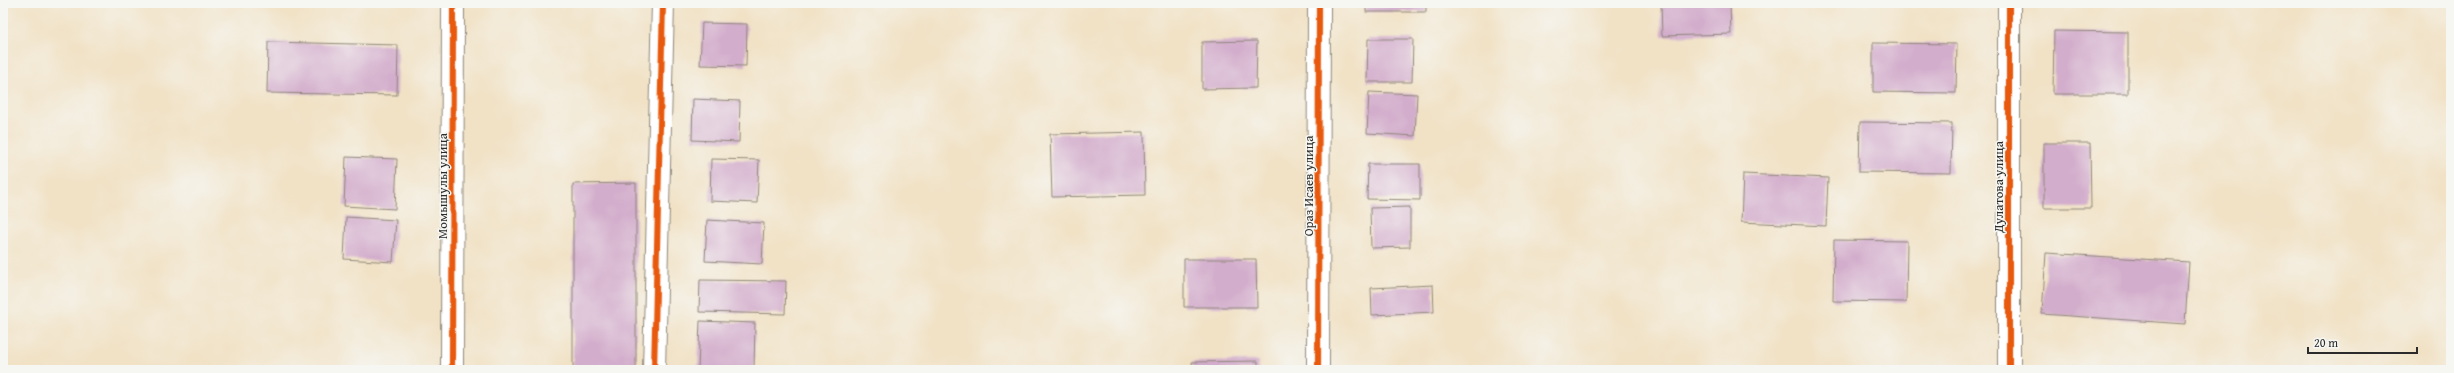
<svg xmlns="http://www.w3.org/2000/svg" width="2454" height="373" font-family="'Gentium Book Plus',serif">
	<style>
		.building { fill: #d3adcc }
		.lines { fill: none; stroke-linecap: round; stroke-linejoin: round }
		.street-casing { stroke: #8e8678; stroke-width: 24 }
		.secondary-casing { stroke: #8e8678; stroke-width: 24 }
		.street { stroke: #fff; stroke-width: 22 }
		.secondary { stroke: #fff; stroke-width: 22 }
		.cycleway-casing { stroke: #f6f6f2; stroke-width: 8 }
		.cycleway { stroke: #e8590c; stroke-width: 6 }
		.labels { text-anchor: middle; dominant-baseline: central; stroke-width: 3; stroke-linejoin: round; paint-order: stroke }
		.street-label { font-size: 13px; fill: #2b2b2b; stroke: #f6f6f2 }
	</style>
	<rect width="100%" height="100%" fill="#f6f6f2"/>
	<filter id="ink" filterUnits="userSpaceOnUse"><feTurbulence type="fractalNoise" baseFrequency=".025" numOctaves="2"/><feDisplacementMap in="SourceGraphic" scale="8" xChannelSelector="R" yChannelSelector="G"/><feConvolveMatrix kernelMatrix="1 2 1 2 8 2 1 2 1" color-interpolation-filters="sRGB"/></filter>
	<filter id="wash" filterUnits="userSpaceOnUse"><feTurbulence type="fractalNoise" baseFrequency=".012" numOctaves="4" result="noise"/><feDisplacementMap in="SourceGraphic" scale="16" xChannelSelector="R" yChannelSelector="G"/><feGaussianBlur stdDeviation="0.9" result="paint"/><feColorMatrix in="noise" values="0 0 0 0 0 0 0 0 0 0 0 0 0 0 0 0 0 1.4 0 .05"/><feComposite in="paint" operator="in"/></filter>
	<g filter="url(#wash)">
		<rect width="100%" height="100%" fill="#f1e2c6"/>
		<g id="blocks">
			<g class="building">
				<rect x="1366" y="3" width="60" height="9"/>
				<path d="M1661 3H1730L1731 34 1662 36Z"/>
				<path d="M702 23 747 24 746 66 700 65Z"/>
				<path d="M2054 31 2128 32V94H2053Z"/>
				<path d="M1368 39H1413L1412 82H1367Z"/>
				<path d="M1257 41 1256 88 1202 89V42Z"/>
				<path d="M268 42 398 45 397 95 267 93Z"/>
				<path d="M1873 43 1957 44 1956 93 1873 92Z"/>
				<path d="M1369 92 1417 94 1415 136 1367 133Z"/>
				<path d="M693 99 740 101 739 142 692 140Z"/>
				<path d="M1860 122 1952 123 1951 173 1859 172Z"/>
				<path d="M1144 132 1145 195 1052 197 1050 134Z"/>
				<path d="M2044 143H2090L2091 208H2044Z"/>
				<path d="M346 157 397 159 395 209 344 206Z"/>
				<path d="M711 159 759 160 757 203 710 201Z"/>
				<path d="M1368 164H1420V200L1367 199Z"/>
				<path d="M1743 174 1828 178 1826 226 1741 222Z"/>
				<path d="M636 183V370H573V184Z"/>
				<path d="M1410 207V247L1371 248 1370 208Z"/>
				<path d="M346 217 396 220 393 262 344 259Z"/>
				<path d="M707 220 764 223 762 264 705 261Z"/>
				<path d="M1834 240 1907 241 1906 302 1833 301Z"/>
				<path d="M2046 253 2189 262 2185 324 2042 314Z"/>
				<path d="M1184 259H1256L1257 307H1184Z"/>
				<path d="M700 280 786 281 785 314 699 312Z"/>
				<path d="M1433 285 1434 312 1372 315 1371 288Z"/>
				<path d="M700 321 755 323 754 370H698Z"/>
				<path d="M1258 361V370H1193L1192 362Z"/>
			</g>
		</g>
	</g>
	<g filter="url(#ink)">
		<use href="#blocks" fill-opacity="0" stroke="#8e8678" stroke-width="1"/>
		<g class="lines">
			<g class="street-casing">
				<g id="street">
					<path d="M452 370 453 3"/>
					<path d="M654 370 663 3"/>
					<path d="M1318 370 1319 3"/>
				</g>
			</g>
			<g class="secondary-casing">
				<path id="secondary" d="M2009 3V370"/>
			</g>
			<use href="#street" class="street"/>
			<use href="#secondary" class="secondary"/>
			<g class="cycleway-casing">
				<g id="cycleway">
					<path d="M2009 3V370"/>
					<path d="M452 370 453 3"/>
					<path d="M654 370 663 3"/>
					<path d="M1318 370 1319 3"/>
				</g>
			</g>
			<use href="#cycleway" class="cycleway"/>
		</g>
	</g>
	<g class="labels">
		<g class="street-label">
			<text transform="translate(442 186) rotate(-90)">Момышулы улица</text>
			<text transform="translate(1308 186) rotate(-90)">Ораз Исаев улица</text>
			<text transform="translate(1998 187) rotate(-90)">Дулатова улица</text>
		</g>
	</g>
	<rect width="2454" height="373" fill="none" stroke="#f6f6f2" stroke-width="16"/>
	<path d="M2308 347v6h109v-6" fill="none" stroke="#2b2b2b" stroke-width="2"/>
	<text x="2314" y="347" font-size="12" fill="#2b2b2b" stroke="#f6f6f2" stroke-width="3" paint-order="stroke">20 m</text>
</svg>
